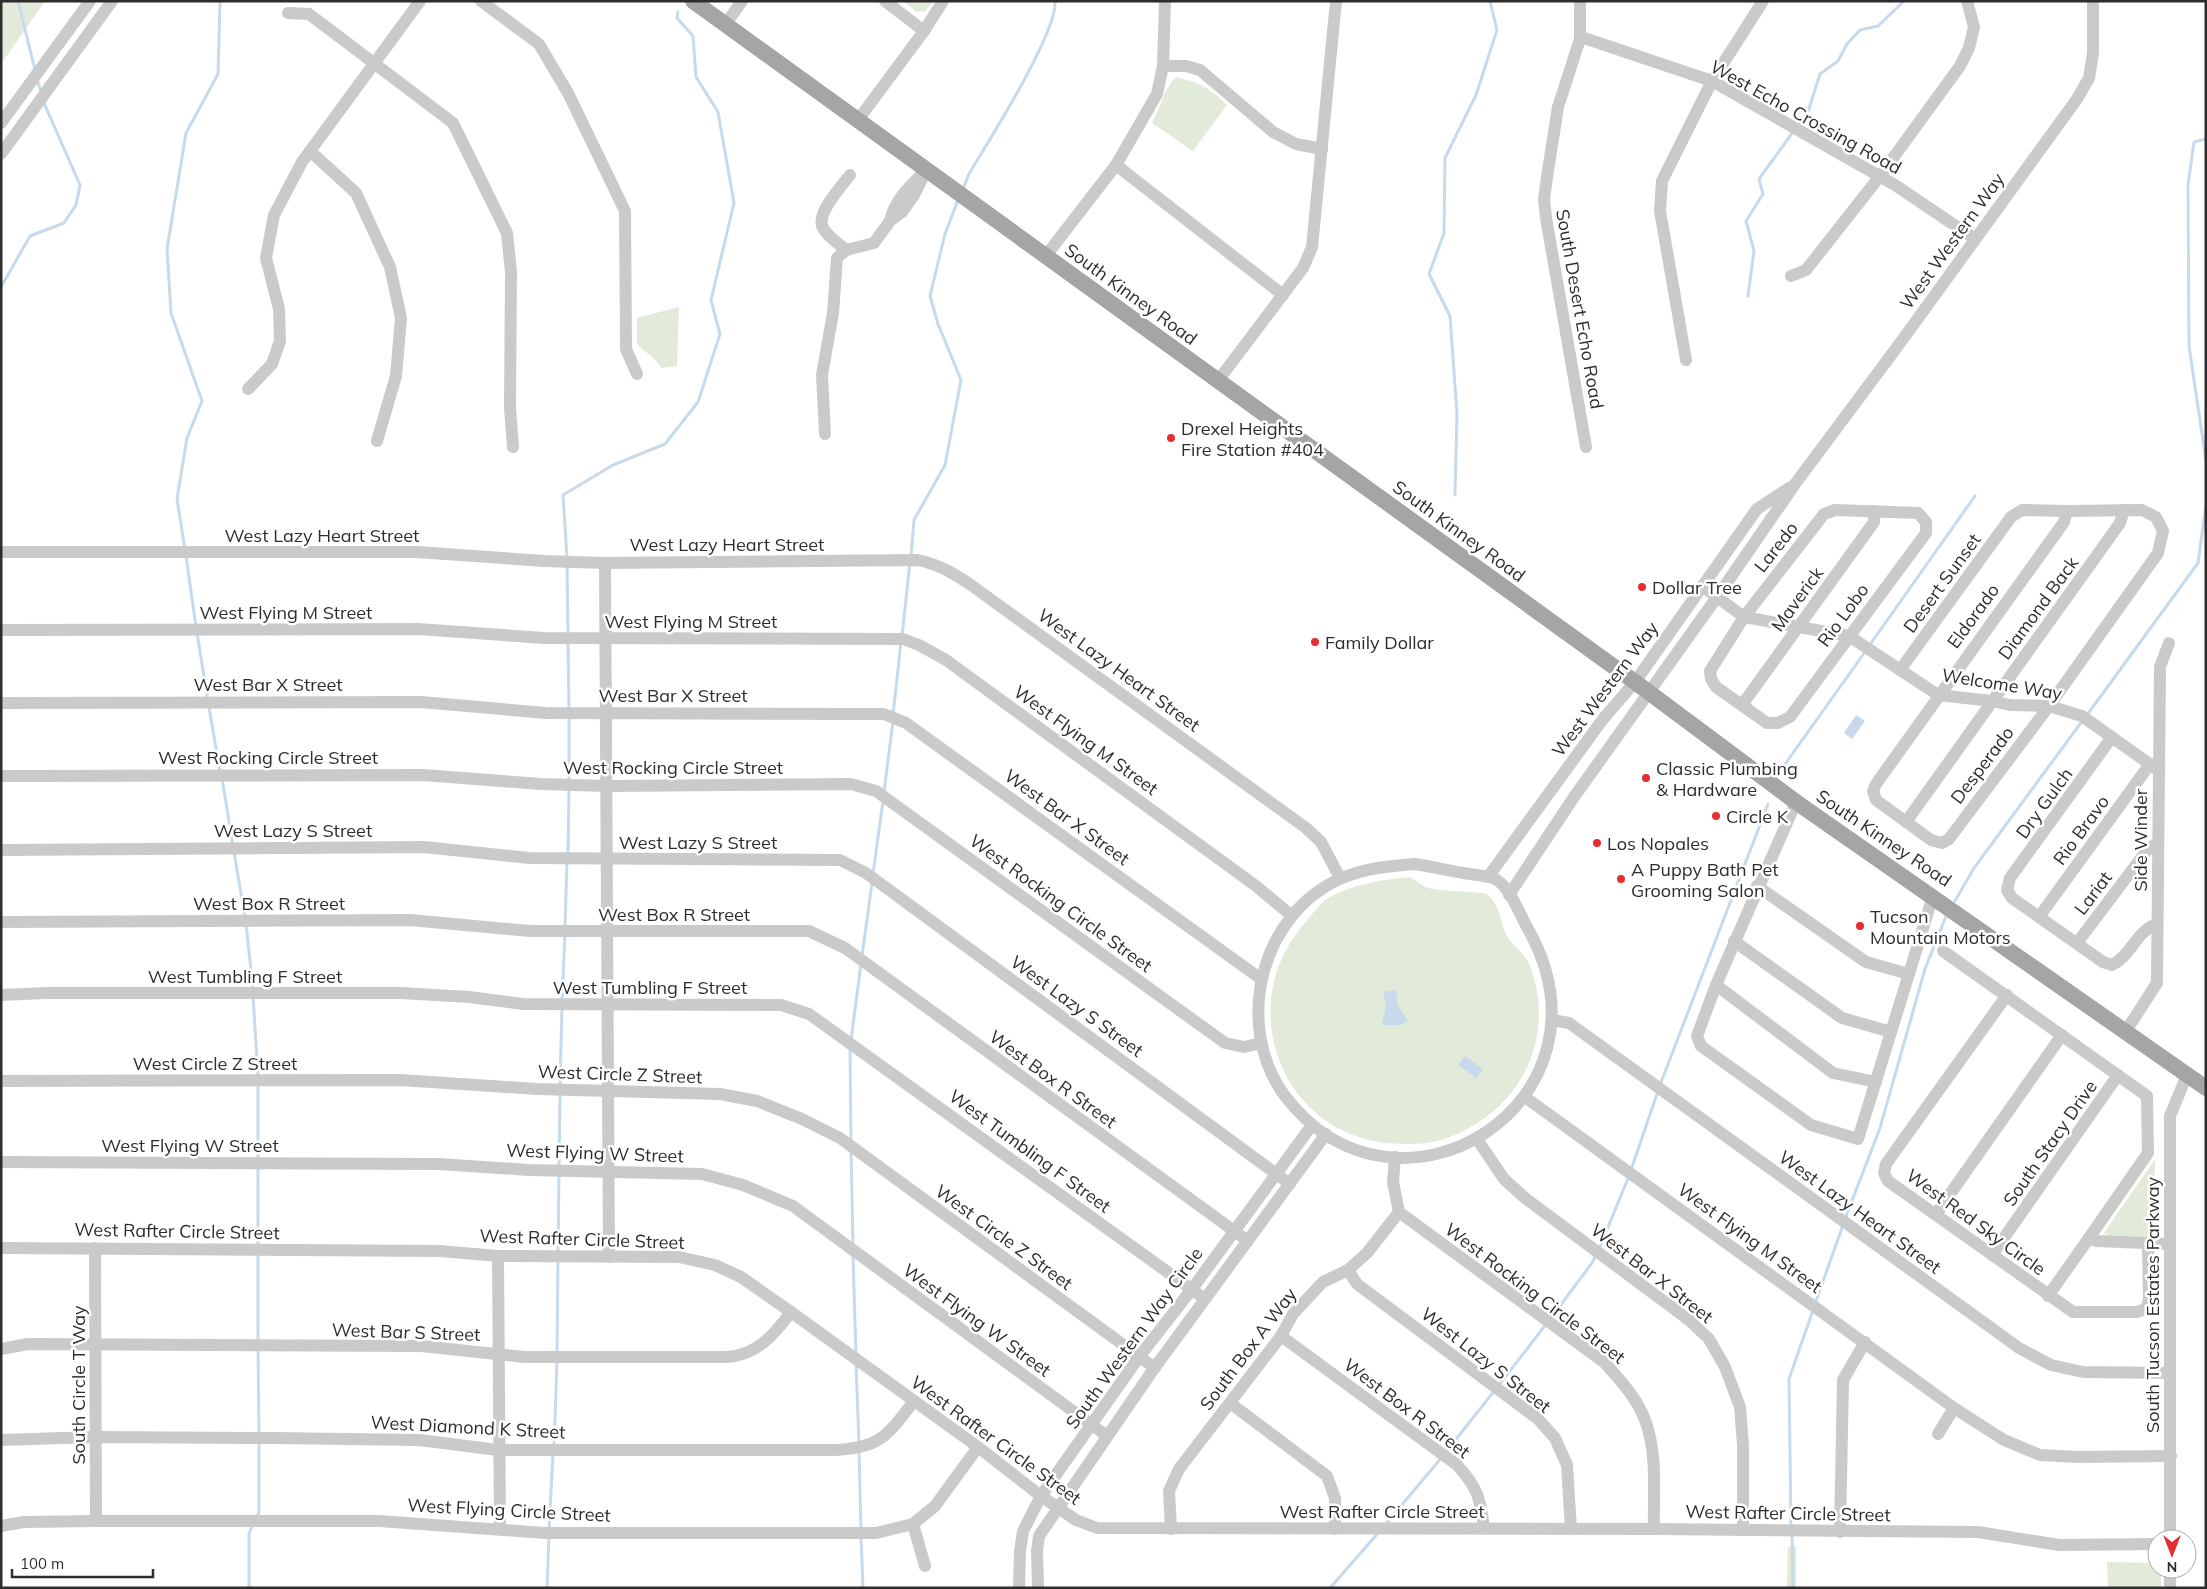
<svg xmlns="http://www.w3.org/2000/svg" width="2207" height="1589" font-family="Mulish,sans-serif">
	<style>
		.green { fill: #e2eada }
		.water { fill: #c6daeb }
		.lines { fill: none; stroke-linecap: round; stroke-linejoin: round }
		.stream { stroke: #c6daeb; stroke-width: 3 }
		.minor { stroke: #cacaca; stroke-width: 12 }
		.major { stroke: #a5a5a5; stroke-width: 16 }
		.poi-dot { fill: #e42e2f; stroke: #fff; stroke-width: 2 }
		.labels { text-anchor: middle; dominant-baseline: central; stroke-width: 5; stroke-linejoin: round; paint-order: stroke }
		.street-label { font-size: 18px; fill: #2d2d2d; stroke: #fff }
		.poi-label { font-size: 18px; fill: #2d2d2d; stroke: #fff; text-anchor: start }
	</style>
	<rect width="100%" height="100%" fill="#fff"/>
	<g class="green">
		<path d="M1 1H45L1 64Z"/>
		<path d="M903 1H933L926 11 917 12Z"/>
		<path d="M1176 77C1198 82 1212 89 1227 105L1193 151 1152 123C1160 108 1164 89 1176 77Z"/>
		<path d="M679 307 677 366 661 368C656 357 646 354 637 344V318Z"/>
		<path d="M1410 877C1417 881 1425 888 1432 889 1442 891 1484 892 1487 894 1500 904 1500 923 1507 936 1513 946 1524 953 1529 963 1531 968 1532 974 1534 979 1550 1034 1526 1093 1477 1123 1446 1143 1424 1146 1387 1143 1280 1132 1233 1004 1305 923 1311 916 1319 904 1328 898 1353 884 1381 880 1410 877Z"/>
		<path d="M2155 1159 2154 1239 2113 1238 2104 1233Z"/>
		<path d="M1796 1546V1588H1787L1788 1547Z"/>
		<path d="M2107 1562 2157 1563V1569H2161V1588H2108Z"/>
	</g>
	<g class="water">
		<path d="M1856 715 1865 721 1852 739 1844 733Z"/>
		<path d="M1396 990 1398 1005 1408 1021 1400 1025H1382L1386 1006 1383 992Z"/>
		<path d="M1465 1056 1483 1069 1476 1078 1458 1065Z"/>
	</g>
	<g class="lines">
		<g class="stream">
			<path d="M18 1 35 70"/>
			<path d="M37 79 41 92"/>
			<path d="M1798 125 1808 112 1820 74 1838 61 1847 44 1860 30 1878 26 1904 1"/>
			<path d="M2206 139 2194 142 2188 185 2189 346 2206 461"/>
			<path d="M963 189 969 174C988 142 1058 32 1055 1"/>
			<path d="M1 287 30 236 64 223 76 205 80 185 44 103"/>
			<path d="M1748 296 1754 251 1746 221 1763 194 1759 179 1793 132"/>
			<path d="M1455 495 1457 414 1450 316 1429 274 1444 233 1445 158 1476 95 1497 30 1490 1"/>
			<path d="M185 550 177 499 187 438 202 401 171 313 167 249 186 133 218 74 220 1"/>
			<path d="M186 556 196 627"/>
			<path d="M911 556 914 520 945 465 961 380 938 324 930 296 945 234 958 200"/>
			<path d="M567 558 563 495 613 465 665 444 698 402 720 334 711 300 734 203 718 112 696 77 693 36 677 18 678 12"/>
			<path d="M567 564 568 635"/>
			<path d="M197 633 208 701"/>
			<path d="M902 636 910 562"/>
			<path d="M568 641 569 710"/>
			<path d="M1869 646 1975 496"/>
			<path d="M209 707 220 772"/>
			<path d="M893 715 901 642"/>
			<path d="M2087 715 2198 563 2206 505"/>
			<path d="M569 716V783"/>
			<path d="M1783 767 1865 652"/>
			<path d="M222 778 233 846"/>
			<path d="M884 792 893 721"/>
			<path d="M234 852 245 917"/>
			<path d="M568 855 569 789"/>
			<path d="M873 874 883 801"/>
			<path d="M1955 901 1974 868 2083 720"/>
			<path d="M246 924 253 989"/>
			<path d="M565 927 567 861"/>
			<path d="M862 956 872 883"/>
			<path d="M253 996 258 1077"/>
			<path d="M562 1000 565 934"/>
			<path d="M851 1040 861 964"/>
			<path d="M850 1049 851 1142"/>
			<path d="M258 1083V1159"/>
			<path d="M1660 1085 1768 804"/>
			<path d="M560 1087 562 1006"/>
			<path d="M851 1151 853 1245"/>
			<path d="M258 1165V1247"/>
			<path d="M559 1167 560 1094"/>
			<path d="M1631 1170 1658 1091"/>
			<path d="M1845 1219 1880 1128 1925 969 1946 916"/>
			<path d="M1599 1249 1629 1176"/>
			<path d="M558 1252 559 1174"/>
			<path d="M258 1253V1342"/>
			<path d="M853 1256 856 1355"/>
			<path d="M1815 1304 1843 1225"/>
			<path d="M1551 1318 1592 1263 1596 1255"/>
			<path d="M258 1348 259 1434"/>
			<path d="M557 1355 558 1259"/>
			<path d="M856 1363 859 1445"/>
			<path d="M1499 1385 1547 1323"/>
			<path d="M554 1447 557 1361"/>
			<path d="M859 1451 861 1530"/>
			<path d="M1446 1452 1495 1390"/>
			<path d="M256 1519 259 1512V1440"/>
			<path d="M1385 1525 1442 1457"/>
			<path d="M1791 1527 1789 1379 1813 1310"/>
			<path d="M549 1530 553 1454"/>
			<path d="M1792 1533 1793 1588"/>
			<path d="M861 1536 863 1588"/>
			<path d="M249 1588V1534L253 1524"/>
			<path d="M547 1588 549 1536"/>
			<path d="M1330 1588 1379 1532"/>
		</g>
		<g class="minor">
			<path d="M481 1 539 44 568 93 625 211 626 349 637 374"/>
			<path d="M885 1 924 31"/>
			<path d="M1580 1V39L1558 107 1547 177 1544 199 1546 218 1586 447"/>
			<path d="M288 13 309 14 453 123 507 233 511 272 510 408 513 447"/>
			<path d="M725 25 742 1"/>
			<path d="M1581 37 1712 81 1895 185 1975 239"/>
			<path d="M1163 66H1186L1200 70 1273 132 1296 144 1322 149"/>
			<path d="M858 120 924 31 943 1"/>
			<path d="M1 123 90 1"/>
			<path d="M310 151 356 193 390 267 401 318 396 376 377 441"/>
			<path d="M1 154 112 1"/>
			<path d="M1116 165 1283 295"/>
			<path d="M890 221C894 202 907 189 920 176"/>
			<path d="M846 250C839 244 828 237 823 228 815 214 841 187 850 175"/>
			<path d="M1045 257 1116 165 1157 94 1163 66 1165 1"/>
			<path d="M1791 276 1806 270 1880 176 1960 66 1969 48 1974 27 1967 1"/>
			<path d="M1686 360 1660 211 1662 181 1712 81 1763 1"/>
			<path d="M1217 382 1303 268 1312 247 1336 1"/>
			<path d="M248 389 272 364 280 341 279 309 266 258 274 215 302 162 420 1"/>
			<path d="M825 434 822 375 833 313 837 258 846 250 874 243 890 221 902 212 914 195 926 171"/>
			<path d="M1835 510 1918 513 1926 522V533L1790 717 1778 723H1767L1716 687 1711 679 1710 671 1744 617 1824 514Z"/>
			<path d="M1 552H417L544 561 605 563 918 560C940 565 953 573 971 585L1306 828 1321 842 1340 878"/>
			<path d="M605 563 609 1257"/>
			<path d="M1702 586 1744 617 1849 636 1938 695 1992 701 2010 705 2049 706 2082 716 2158 770"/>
			<path d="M1 630 418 629 544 638 903 639 919 645 946 660 1256 886 1292 916"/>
			<path d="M1900 670 2011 517 2022 510 2067 511 2142 510 2156 517 2163 531 2158 553 2049 706 1949 839 1942 843 1931 840 1876 800 1873 791 1876 784 2064 522 2067 511"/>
			<path d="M1 703 421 702 546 713 884 714 906 723 1261 979"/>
			<path d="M1742 705 1874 522V511"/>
			<path d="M2112 737 2010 878 2007 890 2012 898 2103 962 2112 965C2131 956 2137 930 2157 924"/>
			<path d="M1 776 423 775 541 784 607 786 851 784 876 791 1225 1043 1244 1047 1261 1043"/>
			<path d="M1796 802 1716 985 1697 1036 1701 1046 1811 1125 1858 1139 1933 896"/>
			<path d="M1906 822 2120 523 2124 510"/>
			<path d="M1 850 424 847 529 858 840 860 866 873 1290 1184"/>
			<path d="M1415 864C1433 867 1451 871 1470 874 1477 875 1486 876 1493 878 1509 884 1519 913 1527 927 1627 1102 1397 1244 1285 1096 1233 1026 1260 913 1342 878 1366 868 1389 866 1415 864Z"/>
			<path d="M1488 877 1603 719 1635 682 1757 509 1789 488"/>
			<path d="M1757 886 1866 962 1909 974"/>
			<path d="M1509 895 1574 797 1717 597 1795 484 1903 339 2077 99 2089 78 2093 53V1"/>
			<path d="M2039 917 2150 764"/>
			<path d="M1 922 410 920 530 931H809L845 948 1248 1241"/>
			<path d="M1734 941 1842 1018 1891 1032"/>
			<path d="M2077 943 2148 849 2157 843"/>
			<path d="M1943 951 2147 1096 2148 1153 2089 1238"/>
			<path d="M1716 985 1833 1073 1876 1082"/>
			<path d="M1 995 46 993H401L469 997 523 1004 781 1005 809 1014 1205 1299"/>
			<path d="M2007 995 1886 1164 1884 1173 1888 1181 2073 1312H2137L2146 1309 2149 1300 2148 1244"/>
			<path d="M1552 1020 1569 1023 2019 1348 2051 1365 2083 1372 2169 1373"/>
			<path d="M2126 1031 2157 983 2160 667 2169 643"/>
			<path d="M1 1081 400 1080 537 1089 720 1094 757 1101 802 1119 840 1138 1155 1368"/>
			<path d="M1525 1097 1954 1408 2004 1440 2040 1455 2077 1457 2171 1456"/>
			<path d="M1477 1139 1504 1179 1525 1198 1689 1320 1709 1339 1725 1367 1740 1407 1743 1445V1530"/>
			<path d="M1 1162 439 1164 529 1170 702 1174 743 1185 793 1206 1107 1436"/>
			<path d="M1399 1212 1605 1363C1620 1380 1637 1398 1645 1420 1658 1454 1653 1494 1654 1529"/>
			<path d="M1936 1214 2062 1035"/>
			<path d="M1 1248 440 1251 498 1256 679 1257 715 1265 741 1277 791 1312 978 1447 1041 1496 1076 1520 1097 1528 1654 1529 1978 1532 2059 1545 2157 1544"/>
			<path d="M95 1248 96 1521"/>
			<path d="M1992 1255 2118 1075"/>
			<path d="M498 1256 500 1529"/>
			<path d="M1348 1270 1357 1284 1538 1419 1555 1438 1567 1465 1571 1529"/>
			<path d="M2048 1296 2089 1238 2096 1241 2169 1244"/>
			<path d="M1281 1336 1457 1465C1478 1488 1480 1498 1484 1528"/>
			<path d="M1 1349 28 1344 421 1346 525 1357H727C757 1355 774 1335 791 1312"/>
			<path d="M1230 1403 1327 1476 1335 1498V1529"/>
			<path d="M1938 1434 1954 1408"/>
			<path d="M1 1440 95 1437 274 1438 419 1440 498 1450H834C880 1448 887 1436 914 1401"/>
			<path d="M913 1524 925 1566"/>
			<path d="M1 1526 24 1522 96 1521H379L545 1533H876L913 1524 935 1506 978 1447"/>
			<path d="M1171 1529 1169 1491 1179 1469 1281 1336 1293 1314 1323 1282 1348 1270 1367 1253 1399 1212 1393 1182 1395 1157"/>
			<path d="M1840 1532 1843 1380 1865 1342"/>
			<path d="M2170 1539V1116L2187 1075"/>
			<path d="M1019 1588 1020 1551 1023 1531 1041 1496 1139 1357 1192 1289 1312 1125"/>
			<path d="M1038 1588 1037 1551 1039 1536 1153 1370 1326 1134"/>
			<path d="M2170 1588V1569"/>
		</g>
		<path class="major" d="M693 1 1635 682 1796 802 2206 1088"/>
	</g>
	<g class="poi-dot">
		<circle cx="1171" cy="438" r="5"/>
		<circle cx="1642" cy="587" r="5"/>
		<circle cx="1315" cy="642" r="5"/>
		<circle cx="1646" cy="778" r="5"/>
		<circle cx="1716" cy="816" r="5"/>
		<circle cx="1597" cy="843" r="5"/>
		<circle cx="1621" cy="879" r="5"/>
		<circle cx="1860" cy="926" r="5"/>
	</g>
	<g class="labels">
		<g class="street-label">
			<text transform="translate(1806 117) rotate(29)">West Echo Crossing Road</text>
			<text transform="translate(1952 241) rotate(-54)">West Western Way</text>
			<text transform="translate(1131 294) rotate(36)">South Kinney Road</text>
			<text transform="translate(1580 309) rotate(80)">South Desert Echo Road</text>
			<text transform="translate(1459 531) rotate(36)">South Kinney Road</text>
			<text x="322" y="535">West Lazy Heart Street</text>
			<text x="727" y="544">West Lazy Heart Street</text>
			<text transform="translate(1776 547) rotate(-52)">Laredo</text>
			<text transform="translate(1942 583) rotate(-54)">Desert Sunset</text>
			<text transform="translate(1797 599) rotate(-54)">Maverick</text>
			<text transform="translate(2038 608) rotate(-54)">Diamond Back</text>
			<text x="286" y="612">West Flying M Street</text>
			<text transform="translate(1843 615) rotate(-54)">Rio Lobo</text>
			<text transform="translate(1973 616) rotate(-54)">Eldorado</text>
			<text x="691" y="621">West Flying M Street</text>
			<text transform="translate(1119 670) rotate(36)">West Lazy Heart Street</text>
			<text x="268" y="684">West Bar X Street</text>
			<text transform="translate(2002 684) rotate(9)">Welcome Way</text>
			<text transform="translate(1605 689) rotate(-53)">West Western Way</text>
			<text x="673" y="695">West Bar X Street</text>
			<text transform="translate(1086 740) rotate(36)">West Flying M Street</text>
			<text x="268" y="757">West Rocking Circle Street</text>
			<text transform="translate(1982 765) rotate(-53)">Desperado</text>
			<text x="673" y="767">West Rocking Circle Street</text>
			<text transform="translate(2044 803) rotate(-54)">Dry Gulch</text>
			<text transform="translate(1067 817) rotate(36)">West Bar X Street</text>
			<text x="293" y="830">West Lazy S Street</text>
			<text transform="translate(2081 830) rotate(-54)">Rio Bravo</text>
			<text transform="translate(1884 838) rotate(34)">South Kinney Road</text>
			<text transform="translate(2140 840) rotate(-90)">Side Winder</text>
			<text x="698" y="842">West Lazy S Street</text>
			<text transform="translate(2093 893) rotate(-53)">Lariat</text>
			<text x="269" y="903">West Box R Street</text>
			<text transform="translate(1061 903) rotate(36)">West Rocking Circle Street</text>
			<text x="674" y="914">West Box R Street</text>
			<text x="245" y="976">West Tumbling F Street</text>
			<text x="650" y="987">West Tumbling F Street</text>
			<text transform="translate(1077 1006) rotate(36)">West Lazy S Street</text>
			<text x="215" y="1063">West Circle Z Street</text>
			<text transform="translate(620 1074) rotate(2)">West Circle Z Street</text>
			<text transform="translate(1053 1079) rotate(36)">West Box R Street</text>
			<text transform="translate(2050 1143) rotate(-55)">South Stacy Drive</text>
			<text x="190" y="1145">West Flying W Street</text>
			<text transform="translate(1030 1151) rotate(36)">West Tumbling F Street</text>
			<text transform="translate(595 1153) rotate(2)">West Flying W Street</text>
			<text transform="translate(1860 1212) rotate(36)">West Lazy Heart Street</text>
			<text transform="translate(1976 1222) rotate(36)">West Red Sky Circle</text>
			<text transform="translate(177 1231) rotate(1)">West Rafter Circle Street</text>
			<text transform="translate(1004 1237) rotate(36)">West Circle Z Street</text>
			<text transform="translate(1750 1238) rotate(36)">West Flying M Street</text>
			<text transform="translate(582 1239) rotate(2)">West Rafter Circle Street</text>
			<text transform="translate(1652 1273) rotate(38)">West Bar X Street</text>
			<text transform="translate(1535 1293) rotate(37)">West Rocking Circle Street</text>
			<text transform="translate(2152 1305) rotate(-90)">South Tucson Estates Parkway</text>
			<text transform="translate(977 1320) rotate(36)">West Flying W Street</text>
			<text transform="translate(406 1332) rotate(2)">West Bar S Street</text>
			<text transform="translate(1134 1338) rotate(-54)">South Western Way Circle</text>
			<text transform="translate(1248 1349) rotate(-53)">South Box A Way</text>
			<text transform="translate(1486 1360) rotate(38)">West Lazy S Street</text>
			<text transform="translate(78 1385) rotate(-90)">South Circle T Way</text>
			<text transform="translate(1407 1408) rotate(37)">West Box R Street</text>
			<text transform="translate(468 1427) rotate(3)">West Diamond K Street</text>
			<text transform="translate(996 1440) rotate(36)">West Rafter Circle Street</text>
			<text transform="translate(509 1510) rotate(3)">West Flying Circle Street</text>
			<text x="1382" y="1511">West Rafter Circle Street</text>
			<text transform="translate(1788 1513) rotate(1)">West Rafter Circle Street</text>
		</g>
		<g class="poi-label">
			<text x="1181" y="428">Drexel Heights<tspan x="1181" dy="21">Fire Station #404</tspan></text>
			<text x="1652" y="587">Dollar Tree</text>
			<text x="1325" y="642">Family Dollar</text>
			<text x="1656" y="768">Classic Plumbing<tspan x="1656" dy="21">&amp; Hardware</tspan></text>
			<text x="1726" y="816">Circle K</text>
			<text x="1607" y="843">Los Nopales</text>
			<text x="1631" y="869">A Puppy Bath Pet<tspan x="1631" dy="21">Grooming Salon</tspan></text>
			<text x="1870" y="916">Tucson<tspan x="1870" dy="21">Mountain Motors</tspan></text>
		</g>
	</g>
	<rect width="2207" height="1589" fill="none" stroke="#2d2d2d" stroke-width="5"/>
	<g transform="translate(2172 1554) rotate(180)"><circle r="24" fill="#ffffff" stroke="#ababab"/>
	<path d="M0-4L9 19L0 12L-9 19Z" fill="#e42e2f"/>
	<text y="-8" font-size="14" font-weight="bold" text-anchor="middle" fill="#2d2d2d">N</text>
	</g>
	<path d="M12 1569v8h141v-8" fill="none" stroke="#2d2d2d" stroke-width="2.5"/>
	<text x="20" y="1569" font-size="15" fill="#2d2d2d" stroke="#ffffff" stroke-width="4" paint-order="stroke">100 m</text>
</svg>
